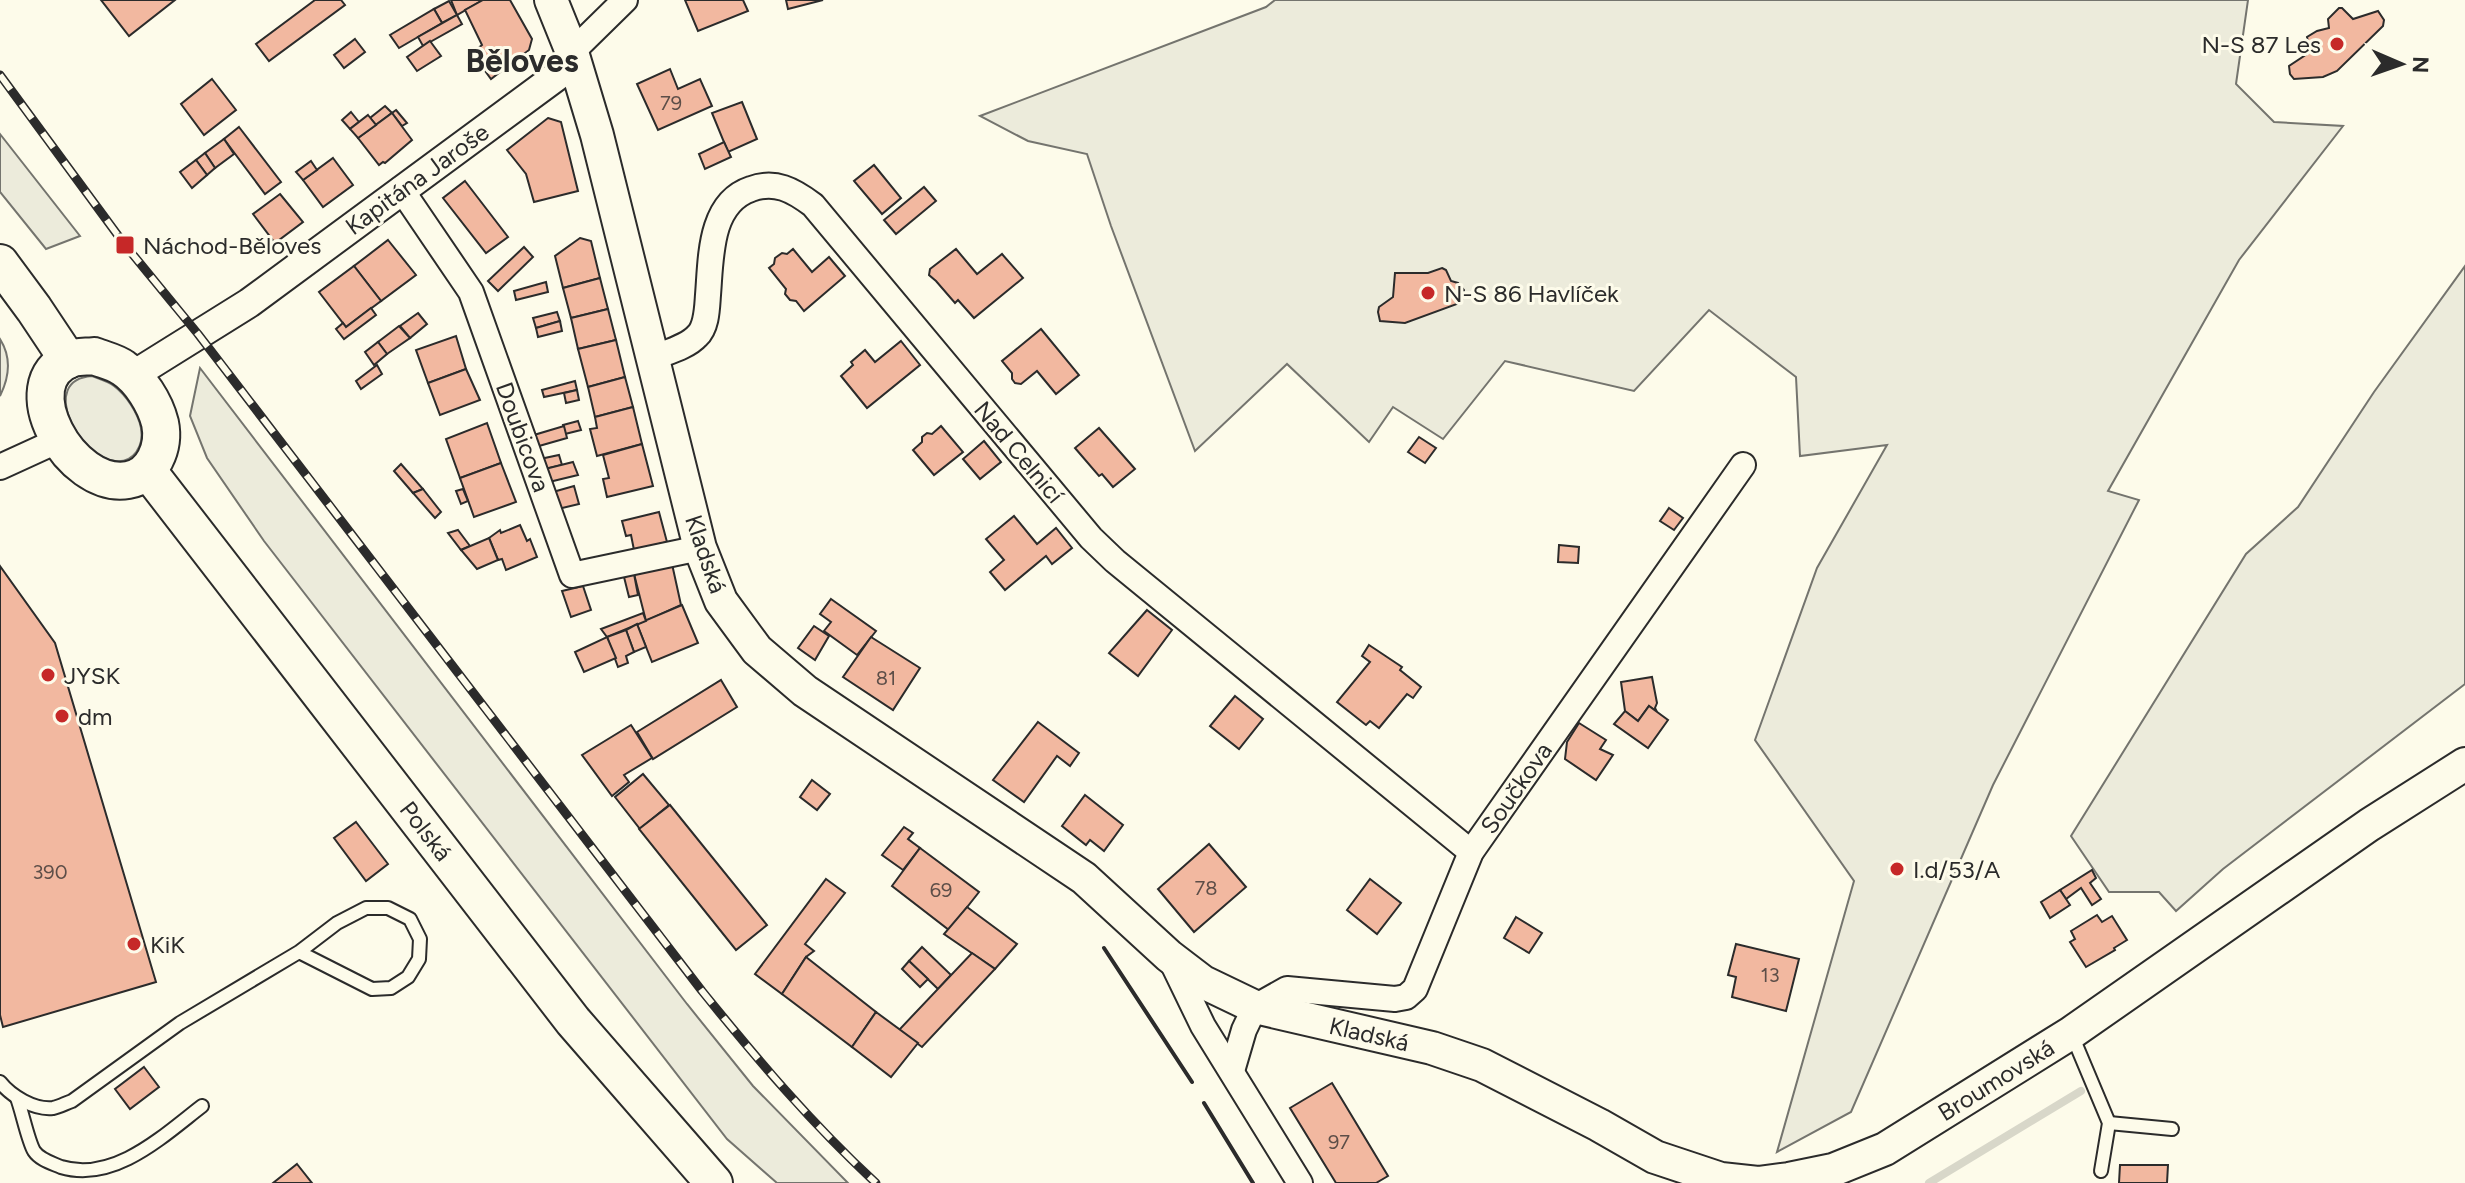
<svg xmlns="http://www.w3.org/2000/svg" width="2465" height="1183" font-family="Figtree,sans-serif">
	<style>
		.green { fill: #ecebdb; stroke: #74746e; stroke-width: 2 }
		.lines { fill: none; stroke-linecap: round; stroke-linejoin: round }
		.stream { stroke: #d8d7c9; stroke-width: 8 }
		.building { fill: #f2b8a0; stroke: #2b2b2b; stroke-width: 2 }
		.service-casing { stroke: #2b2b2b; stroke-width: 16 }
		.minor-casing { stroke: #2b2b2b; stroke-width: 28 }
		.tertiary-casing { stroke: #2b2b2b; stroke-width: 32 }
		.secondary-casing { stroke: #2b2b2b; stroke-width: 36 }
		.primary-casing { stroke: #2b2b2b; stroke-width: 40 }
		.service { stroke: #fdfbea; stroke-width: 12 }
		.minor { stroke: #fdfbea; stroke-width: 24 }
		.tertiary { stroke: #fdfbea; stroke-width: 28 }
		.secondary { stroke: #fdfbea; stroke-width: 32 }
		.primary { stroke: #fdfbea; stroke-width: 36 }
		.rail-casing { stroke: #2b2b2b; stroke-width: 9 }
		.rail { stroke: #fdfbea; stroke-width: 6; stroke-dasharray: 18; stroke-linecap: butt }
		.wall { stroke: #2b2b2b; stroke-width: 4 }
		.poi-dot { fill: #c62828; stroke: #fdfbea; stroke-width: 3 }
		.labels { text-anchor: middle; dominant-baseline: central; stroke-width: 6; stroke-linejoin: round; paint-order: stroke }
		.number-label { font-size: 20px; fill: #5d4e48 }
		.poi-label { font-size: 24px; fill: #2b2b2b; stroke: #fdfbea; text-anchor: start }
		.street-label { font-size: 24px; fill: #2b2b2b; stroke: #fdfbea }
		.district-label { font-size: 32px; font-weight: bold; fill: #2b2b2b; stroke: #fdfbea }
	</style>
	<rect width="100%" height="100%" fill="#fdfbea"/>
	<g class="green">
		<path d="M1275 0H2248L2236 84 2274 122 2343 126 2239 260 2108 491 2139 500 1993 785 1851 1112 1777 1152 1854 881 1755 740 1817 568 1887 445 1800 456 1796 377 1709 310 1634 391 1505 361 1443 439 1393 407 1369 442 1287 364 1195 451 1111 226 1087 154 1028 141 980 116 1266 7Z"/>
		<path d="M0 134 80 236 46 249 0 192Z"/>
		<path d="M2465 266V684L2223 869 2176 911 2159 892H2109L2071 836 2246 554 2298 507 2374 392Z"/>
		<path d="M0 339C12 358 9 378 0 396Z"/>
		<path d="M200 368 687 1004 753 1086 848 1183H777L727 1139 264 541 207 458 190 416Z"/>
		<path d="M92 376C99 379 108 381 114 386 126 395 138 413 141 428 144 446 134 463 115 461 80 458 37 380 92 376Z"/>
	</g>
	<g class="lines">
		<path class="stream" d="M1929 1183 2081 1091"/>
	</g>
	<g class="building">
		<path d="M101 0H175L129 36Z"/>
		<path d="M315 0H341L345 5 269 61 256 44Z"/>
		<path d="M451 0H483L457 15Z"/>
		<path d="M483 0H510L532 39 529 50 491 79 472 53 482 45 465 10Z"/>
		<path d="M685 0H743L748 11 698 31Z"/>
		<path d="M786 0H823L788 9Z"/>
		<path d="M449 1 457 15 442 23 434 9Z"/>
		<path d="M2339 8H2342L2353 19 2378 11 2384 20 2383 26 2337 71 2323 77 2294 79 2290 74 2289 66 2310 52 2307 37 2317 31 2329 28 2328 19Z"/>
		<path d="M434 9 442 23 399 48 390 35Z"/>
		<path d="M457 15 462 24 423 46 418 37Z"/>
		<path d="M355 39 365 52 344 68 334 55Z"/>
		<path d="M430 41 441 56 417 71 407 57Z"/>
		<path d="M670 69 678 89 700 79 712 106 658 130 637 84Z"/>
		<path d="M212 79 236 110 204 135 181 104Z"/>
		<path d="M742 102 757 139 728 152 712 113Z"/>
		<path d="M385 106 392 113 376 125 370 118Z"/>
		<path d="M396 110 407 123 402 126 392 113Z"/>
		<path d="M351 112 359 122 350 129 342 120Z"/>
		<path d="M392 113 412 140 385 163 383 162 379 165 358 138Z"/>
		<path d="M368 115 376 125 358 138 350 129Z"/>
		<path d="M548 118 561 122 578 191 534 202 526 174 507 150Z"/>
		<path d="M239 127 281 182 265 194 224 139Z"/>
		<path d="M224 139 234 154 215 168 205 153Z"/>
		<path d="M724 142 731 157 705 169 699 154Z"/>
		<path d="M205 153 215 168 207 175 196 160Z"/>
		<path d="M333 158 353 185 323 207 303 180Z"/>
		<path d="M196 160 207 175 192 188 180 172Z"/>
		<path d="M311 161 317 170 303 180 296 172Z"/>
		<path d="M874 165 901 198 882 214 854 181Z"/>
		<path d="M465 181 508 237 486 253 443 198Z"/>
		<path d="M924 187 936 201 896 234 884 220Z"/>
		<path d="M280 194 303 222 275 243 253 214Z"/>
		<path d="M580 238 591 241 600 278 563 288 555 256Z"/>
		<path d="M388 240 416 275 381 301 354 266Z"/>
		<path d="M524 247 533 257 498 291 488 281Z"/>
		<path d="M793 249 812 272 829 257 845 276 804 311 796 301 790 300 785 294 786 289 769 268 774 264 775 258 782 253 787 254Z"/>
		<path d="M956 249 977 274 1002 254 1023 278 974 318 958 300 955 303 936 281 929 275 930 269Z"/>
		<path d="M354 266 381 301 346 327 319 292Z"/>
		<path d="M1442 268 1446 270 1451 281 1458 283 1464 290 1463 298 1457 304 1405 323 1380 321 1378 312 1379 307 1393 297 1395 273H1428Z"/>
		<path d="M600 278 608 309 571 318 563 288Z"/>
		<path d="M546 282 548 292 516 300 514 291Z"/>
		<path d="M371 308 376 315 344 339 336 329 343 323 346 327Z"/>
		<path d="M608 309 616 340 578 349 571 318Z"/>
		<path d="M557 312 560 321 536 328 533 318Z"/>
		<path d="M418 313 427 324 410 338 400 326Z"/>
		<path d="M560 321 562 331 538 337 536 328Z"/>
		<path d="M399 326 410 338 387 354 378 342Z"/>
		<path d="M1041 329 1079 375 1056 394 1037 371 1021 384 1015 383 1012 379V373L1002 361Z"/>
		<path d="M456 336 466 369 428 383 416 350Z"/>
		<path d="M616 340 625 377 588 387 578 349Z"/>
		<path d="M901 341 920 365 867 408 841 376 853 365 851 362 865 350 875 362Z"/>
		<path d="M378 342 387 354 374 365 365 352Z"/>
		<path d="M377 365 382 374 361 389 356 381Z"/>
		<path d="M466 369 480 400 440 415 428 383Z"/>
		<path d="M625 377 633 407 595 417 588 387Z"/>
		<path d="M575 381 577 390 544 397 542 390Z"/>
		<path d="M577 390 579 400 566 403 564 393Z"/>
		<path d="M633 407 642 444 597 456 590 429 597 428 595 417Z"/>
		<path d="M578 421 581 430 565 434 563 425Z"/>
		<path d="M487 423 501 463 460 478 446 439Z"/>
		<path d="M564 426 567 438 539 446 534 435Z"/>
		<path d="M941 426 963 452 934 475 913 450 922 442V437L927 433 932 434Z"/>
		<path d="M1099 428 1135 469 1113 487 1102 474 1099 476 1075 448Z"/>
		<path d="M1419 437 1436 448 1425 463 1408 452Z"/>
		<path d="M984 441 1001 462 980 479 963 459Z"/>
		<path d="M642 444 653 486 607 497 603 479 609 478 603 455Z"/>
		<path d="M559 455 562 465 545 469 540 459Z"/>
		<path d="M573 462 578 475 549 482 545 469Z"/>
		<path d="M501 463 516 502 474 517 460 478Z"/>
		<path d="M401 464 423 489 413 493 394 471Z"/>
		<path d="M574 486 579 504 558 509 553 492Z"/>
		<path d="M423 489 441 512 435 518 413 493Z"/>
		<path d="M463 489 468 501 461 504 456 491Z"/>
		<path d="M1669 508 1683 518 1674 530 1660 521Z"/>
		<path d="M659 512 667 542 634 550 631 535 626 536 622 521Z"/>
		<path d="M1014 516 1037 544 1056 528 1072 548 1052 564 1046 556 1005 590 990 572 1004 560 986 539Z"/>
		<path d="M520 525 527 541 530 539 537 557 506 570 502 559 498 560 489 538 500 530 501 533Z"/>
		<path d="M458 530 470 546 461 550 448 533Z"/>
		<path d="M489 538 498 560 477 569 461 550Z"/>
		<path d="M1559 545 1579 547 1578 563 1558 562Z"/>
		<path d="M672 564 681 605 646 621 634 574Z"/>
		<path d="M0 566 55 643 156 982 3 1027 0 1015Z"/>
		<path d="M634 574 638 595 629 597 624 577Z"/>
		<path d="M583 586 591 610 571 617 562 591Z"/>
		<path d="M831 599 876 631 857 655 824 631 831 622 820 614Z"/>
		<path d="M682 605 698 643 652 662 637 624Z"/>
		<path d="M1147 610 1172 630 1138 676 1109 653Z"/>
		<path d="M643 613 646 621 607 637 601 629Z"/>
		<path d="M637 624 646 647 634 652 626 630Z"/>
		<path d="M814 626 829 636 815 660 798 648Z"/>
		<path d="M626 630 634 652 626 656 628 663 618 667 607 637Z"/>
		<path d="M607 637 616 658 584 672 575 652Z"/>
		<path d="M871 637 920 668 893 710 843 677Z"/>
		<path d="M1369 645 1402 667 1400 670 1421 687 1413 698 1407 694 1379 728 1370 721 1366 725 1337 702 1370 662 1362 656Z"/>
		<path d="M1652 677 1657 703 1655 708 1657 712 1649 706 1638 721 1625 711 1621 682Z"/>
		<path d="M721 680 737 707 653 759 637 732Z"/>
		<path d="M1235 696 1263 719 1239 749 1210 726Z"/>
		<path d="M1649 706 1668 720 1648 748 1614 724 1625 711 1638 721Z"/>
		<path d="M1038 722 1079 753 1070 766 1057 756 1024 802 993 780Z"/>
		<path d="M1579 723 1606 740 1600 749 1613 755 1596 780 1565 759 1567 742Z"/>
		<path d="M631 725 652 758 624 775 629 782 612 796 582 755Z"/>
		<path d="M643 774 669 805 640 829 615 797Z"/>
		<path d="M812 780 830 794 817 810 800 797Z"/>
		<path d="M1085 795 1123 825 1104 851 1090 840 1086 845 1062 826Z"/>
		<path d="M670 805 767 925 736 950 639 829Z"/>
		<path d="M356 822 388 864 366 881 334 838Z"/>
		<path d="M904 827 913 833 908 839 920 848 903 870 882 855Z"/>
		<path d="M1209 844 1246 887 1194 932 1158 889Z"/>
		<path d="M920 848 979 892 949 930 892 886Z"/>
		<path d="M2092 870 2096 878 2090 883 2101 899 2092 905 2081 888 2066 899 2060 890Z"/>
		<path d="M826 879 845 893 805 944 814 951 806 957 782 994 755 974Z"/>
		<path d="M1370 879 1401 903 1377 934 1347 910Z"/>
		<path d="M2060 890 2070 905 2050 918 2041 902Z"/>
		<path d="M967 907 1017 944 995 969 944 934Z"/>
		<path d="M2097 915 2102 922 2112 916 2127 940 2114 948 2115 950 2086 967 2070 942 2075 939 2071 931Z"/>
		<path d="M1516 917 1542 933 1529 953 1504 938Z"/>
		<path d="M1736 944 1799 959 1786 1011 1732 997 1736 977 1728 975Z"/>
		<path d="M922 947 951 975 938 989 909 961Z"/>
		<path d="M972 953 995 969 922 1047 899 1030Z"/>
		<path d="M806 957 876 1012 852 1047 782 994Z"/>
		<path d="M909 961 928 979 920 987 902 969Z"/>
		<path d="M876 1012 918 1043 891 1077 852 1047Z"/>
		<path d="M144 1067 159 1087 130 1109 115 1089Z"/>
		<path d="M1332 1083 1388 1176 1376 1183H1336L1290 1108Z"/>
		<path d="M297 1164 312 1183H273Z"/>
		<path d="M2120 1165H2168L2167 1183H2119Z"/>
	</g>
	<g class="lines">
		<g class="service-casing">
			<g id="service">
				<path d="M2072 1035 2109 1123 2101 1171"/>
				<path d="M0 1082C11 1096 34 1110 53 1108 59 1107 66 1103 72 1101L180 1023 299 952 337 923 366 908H388L410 919 420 939 419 959 408 977 391 988 372 989 299 952"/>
				<path d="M17 1098C22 1111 28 1141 34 1151 40 1160 52 1163 61 1167 114 1183 163 1136 202 1106"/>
				<path d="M2109 1123 2172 1129"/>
			</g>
		</g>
		<g class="minor-casing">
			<g id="minor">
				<path d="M572 52 625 0"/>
				<path d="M401 189 471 292 572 575 700 548"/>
				<path d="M653 358C667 352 687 347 697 336 707 327 707 308 708 295 711 259 709 203 751 189 775 180 793 190 813 205L1091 538 1115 561 1471 852"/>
				<path d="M0 467 59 440"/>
				<path d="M1170 958 1203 1026 1300 1183"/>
				<path d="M1232 1071 1244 1030 1255 1007 1287 989 1395 999 1406 997 1415 989 1471 852 1743 465"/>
			</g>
		</g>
		<g class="tertiary-casing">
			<path id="tertiary" d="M132 376 249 303 557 76 572 52"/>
		</g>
		<g class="secondary-casing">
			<path id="secondary" d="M551 0 572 52 597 135 700 548 721 601 757 650 805 691 1084 878 1169 956 1203 982 1255 1007 1432 1048 1482 1065 1599 1125 1655 1157 1721 1179 1758 1183 1789 1179 1833 1170 1885 1149 2071 1033 2369 825 2465 764"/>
		</g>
		<g class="primary-casing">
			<g id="primary">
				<path d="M0 263 34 309 68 360"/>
				<path d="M94 356C104 360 115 362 123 368 140 379 155 403 160 423 165 447 153 476 128 480 70 490 11 382 70 359 78 356 86 357 94 356Z"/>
				<path d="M148 471 573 1021 714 1183"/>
			</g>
		</g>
		<use href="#service" class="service"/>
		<use href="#minor" class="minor"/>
		<use href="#tertiary" class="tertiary"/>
		<use href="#secondary" class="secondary"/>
		<use href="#primary" class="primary"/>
		<g class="rail-casing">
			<path id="rail" d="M0 75 125 245 198 334 702 991C757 1059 812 1124 876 1183"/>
		</g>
		<use href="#rail" class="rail"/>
		<g class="wall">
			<path d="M1104 948 1192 1082"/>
			<path d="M1204 1103 1253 1183"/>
		</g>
	</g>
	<g class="poi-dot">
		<circle cx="2337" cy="44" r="8"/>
		<rect x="115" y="235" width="20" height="20" rx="4"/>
		<circle cx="1428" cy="293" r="8"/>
		<circle cx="48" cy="675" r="8"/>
		<circle cx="62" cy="716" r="8"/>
		<circle cx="1897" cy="869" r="8"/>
		<circle cx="134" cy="944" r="8"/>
	</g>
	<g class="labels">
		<g class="number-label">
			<text x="671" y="103">79</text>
			<text x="886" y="678">81</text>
			<text x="50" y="872">390</text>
			<text x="1206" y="888">78</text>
			<text x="941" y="890">69</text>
			<text x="1770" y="975">13</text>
			<text x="1339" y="1142">97</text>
		</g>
		<g class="poi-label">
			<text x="2321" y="44" text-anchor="end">N-S 87 Les</text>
			<text x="143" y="245">Náchod-Běloves</text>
			<text x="1444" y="293">N-S 86 Havlíček</text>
			<text x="64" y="675">JYSK</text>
			<text x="78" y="716">dm</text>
			<text x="1913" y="869">I.d/53/A</text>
			<text x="150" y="944">KiK</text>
		</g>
		<g class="street-label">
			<text transform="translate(417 179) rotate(-36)">Kapitána Jaroše</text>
			<text transform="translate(523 437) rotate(70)">Doubicova</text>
			<text transform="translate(1019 452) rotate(50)">Nad Celnicí</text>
			<text transform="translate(706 554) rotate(71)">Kladská</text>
			<text transform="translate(1516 788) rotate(-55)">Součkova</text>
			<text transform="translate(426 831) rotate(52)">Polská</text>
			<text transform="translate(1369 1034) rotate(13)">Kladská</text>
			<text transform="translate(1996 1080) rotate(-32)">Broumovská</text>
		</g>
		<g class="district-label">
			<text x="522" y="61">Běloves</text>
		</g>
	</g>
	<g transform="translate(2401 64) rotate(92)" stroke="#fdfbea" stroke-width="6" paint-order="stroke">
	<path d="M0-6L14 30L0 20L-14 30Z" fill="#2b2b2b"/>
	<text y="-12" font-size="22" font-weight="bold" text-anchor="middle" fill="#2b2b2b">N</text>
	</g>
</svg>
